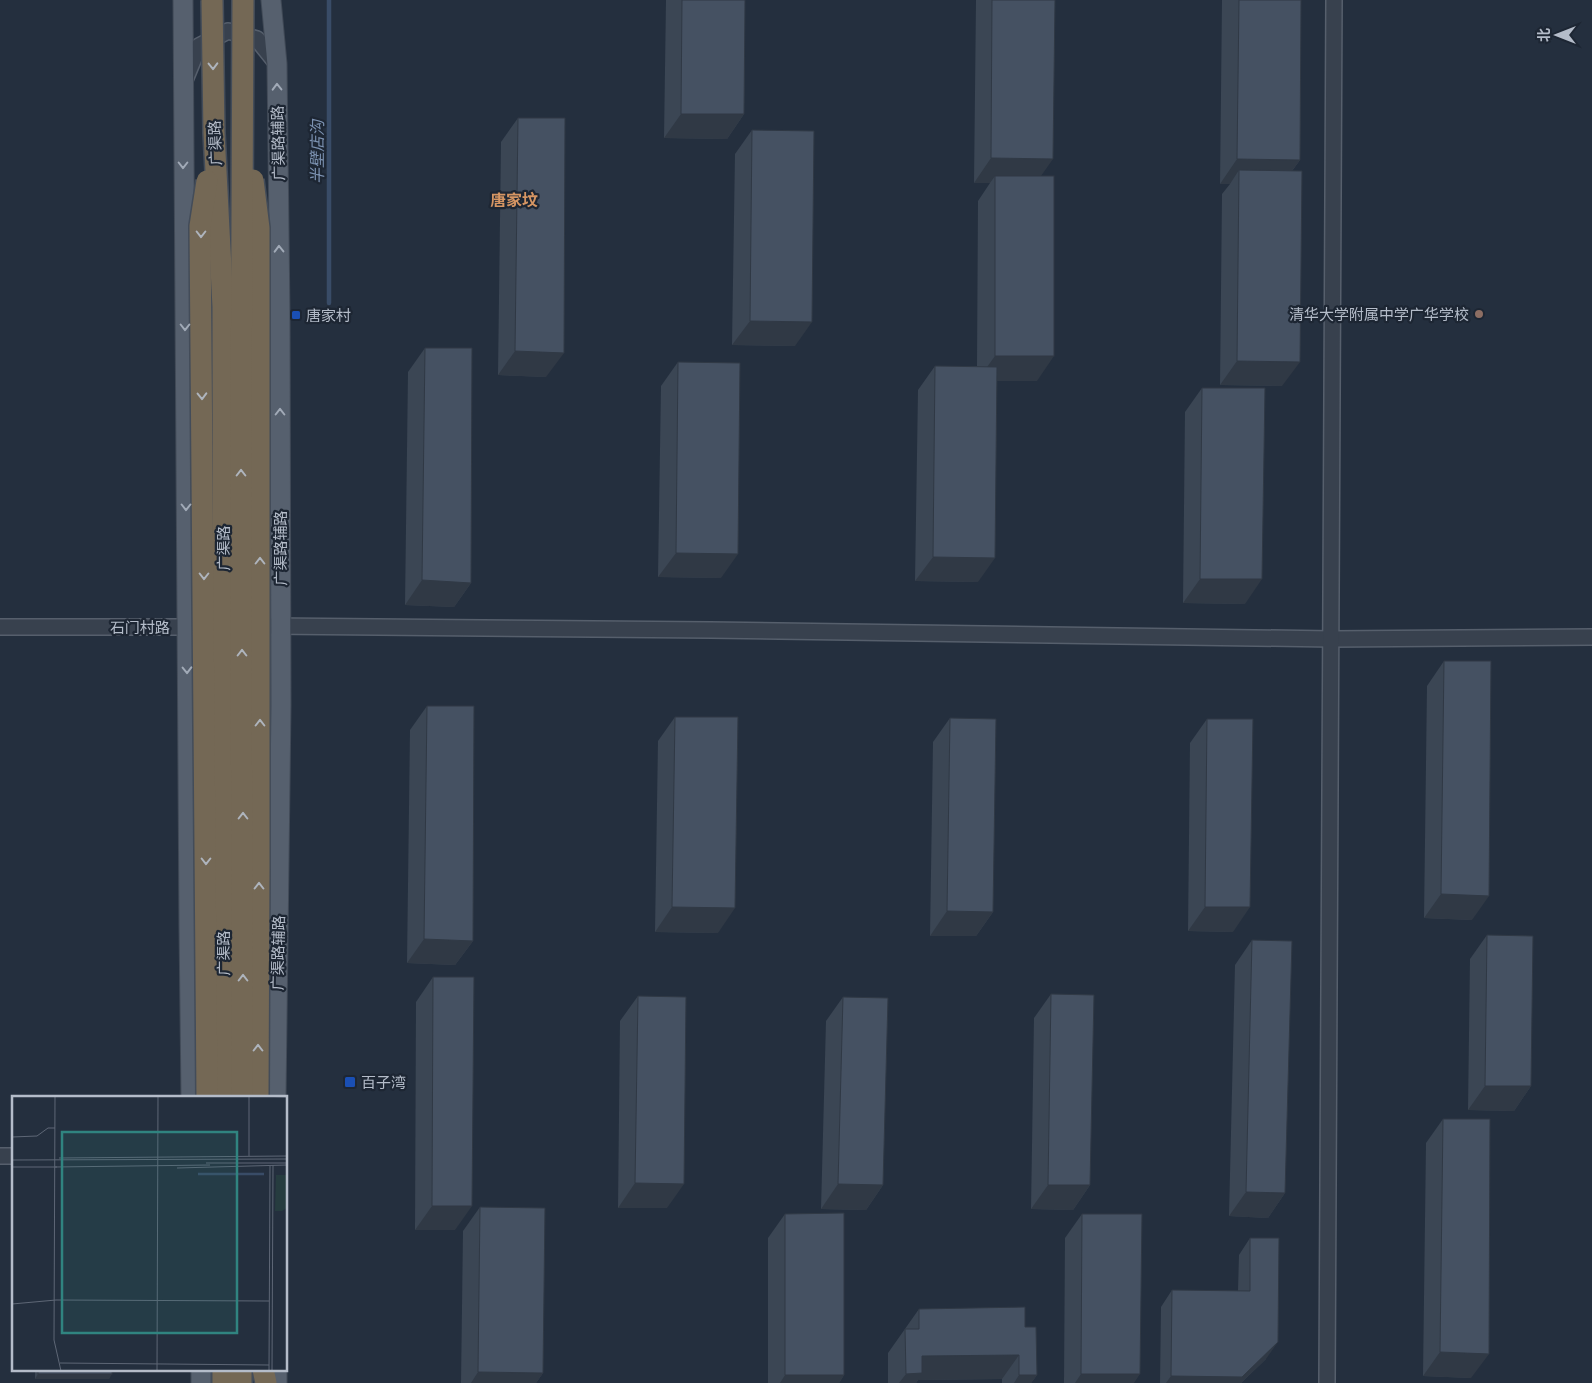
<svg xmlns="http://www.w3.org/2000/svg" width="1592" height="1383" font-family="Helvetica,'Noto Sans SC',sans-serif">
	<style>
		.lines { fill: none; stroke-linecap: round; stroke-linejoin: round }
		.stream { stroke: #394c67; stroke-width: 4.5 }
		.minor-casing { stroke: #565f6c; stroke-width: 18 }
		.major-casing { stroke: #414a57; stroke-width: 21 }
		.highway-casing { stroke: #434c59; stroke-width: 24 }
		.minor { stroke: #38414e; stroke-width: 15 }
		.major { stroke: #56606e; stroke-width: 19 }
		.highway { stroke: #746855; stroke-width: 21 }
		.highway-bridge-casing { stroke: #434c59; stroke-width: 24; stroke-linecap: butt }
		.highway-bridge { stroke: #746855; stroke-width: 21 }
		.wall { fill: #3b4654 }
		.shaded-wall { fill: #303945 }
		.building { fill: #455162; stroke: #303945 }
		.oneway { stroke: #aeb4bd }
		.oneway2 { stroke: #a1aab7 }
		.education-dot { fill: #8d6e63; stroke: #1d2633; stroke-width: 2 }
		.transit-dot { fill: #1a4fb4; stroke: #1d2633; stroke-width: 2 }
		.labels { text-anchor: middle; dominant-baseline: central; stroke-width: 4.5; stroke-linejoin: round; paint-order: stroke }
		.street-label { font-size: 15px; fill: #b4bcc9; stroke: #1d2633 }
		.poi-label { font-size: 15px; fill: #b4bcc9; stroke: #1d2633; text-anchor: start }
		.water-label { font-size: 16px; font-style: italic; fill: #7c92b1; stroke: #1d2633 }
		.neighbourhood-label { font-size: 16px; font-weight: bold; fill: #d59563; stroke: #1d2633 }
		.inset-river { fill: none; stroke: #394c67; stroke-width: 2.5 }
		.inset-road { fill: none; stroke: #5e6776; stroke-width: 1 }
		.view { fill: #308480; fill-opacity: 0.15; stroke: #308480; stroke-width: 2.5 }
		.inset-edge { fill: none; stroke: #b4bcc9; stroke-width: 2.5 }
	</style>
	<rect width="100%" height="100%" fill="#242f3e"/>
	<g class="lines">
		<path class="stream" d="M329 303V0"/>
		<g class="minor-casing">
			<g id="minor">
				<path d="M185 80 199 46 228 31 257 39 277 64"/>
				<path d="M271 626 710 630 1332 639 1592 637"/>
				<path d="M0 627H198"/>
				<path d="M0 1156H14"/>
				<path d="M1327 1383 1334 0"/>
			</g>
		</g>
		<g class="major-casing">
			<g id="major">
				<path d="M183 0 189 927 191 1097"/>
				<path d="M271 0 277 64 280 315 281 705 276 1097"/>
				<path d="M201 1369V1383"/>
				<path d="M277 1383V1369"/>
			</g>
		</g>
		<g class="highway-casing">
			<g id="highway">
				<path d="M263 1369 266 1383"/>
				<path d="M223 1383V1369"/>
				<path d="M241 1383V1369"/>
			</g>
		</g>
		<use href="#minor" class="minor"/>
		<use href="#major" class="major"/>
		<use href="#highway" class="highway"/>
		<g class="highway-bridge-casing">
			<g id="highway-bridge">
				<path d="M212 0 214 133 223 307 224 1097"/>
				<path d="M253 180 259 228V868L258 1097"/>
				<path d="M207 181 200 226 207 1097"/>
				<path d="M242 1097 241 437 243 0"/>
			</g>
		</g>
		<use href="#highway-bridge" class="highway-bridge"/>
	</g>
	<g class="wall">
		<path d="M666 0H745L744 114 727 139 664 138Z"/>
		<path d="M976 0H1055L1041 176 1037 381H997L978 582 915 581 918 390 935 366H977L978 201 990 183H974Z"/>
		<path d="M1222 0H1301L1300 160 1292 171 1282 386 1220 385 1222 194 1230 184H1220Z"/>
		<path d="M518 118 546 377 498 375 501 142Z"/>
		<path d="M752 130 795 346 732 345 735 154Z"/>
		<path d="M425 348 471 583 454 607 405 605 408 372Z"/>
		<path d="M678 362 721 578 658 577 661 386Z"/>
		<path d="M1202 388 1245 604 1183 603 1185 412Z"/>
		<path d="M1444 661 1472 920 1424 918 1427 686Z"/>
		<path d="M427 706 473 941 455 965 407 963 410 730Z"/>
		<path d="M675 717 718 933 655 932 658 741Z"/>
		<path d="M950 718 993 912 976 936H930L933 742Z"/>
		<path d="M1207 719 1233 932 1188 931 1190 743Z"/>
		<path d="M1487 935 1531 1086 1514 1111 1468 1110 1470 959Z"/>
		<path d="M1252 940 1285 1193 1268 1218 1229 1216 1235 965Z"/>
		<path d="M433 977 455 1230H415L416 1002Z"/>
		<path d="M1051 994 1090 1185 1073 1210 1031 1209 1034 1018Z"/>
		<path d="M638 996 667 1208H618L620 1021Z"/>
		<path d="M843 997 883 1185 866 1210 821 1209 826 1021Z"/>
		<path d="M1443 1119 1471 1378 1423 1376 1426 1143Z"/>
		<path d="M480 1207 543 1373 536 1383H461L463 1231Z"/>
		<path d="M785 1214 844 1375 839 1383H768V1238Z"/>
		<path d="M1082 1214 1134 1383H1064L1065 1238Z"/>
		<path d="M1250 1238 1266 1359 1241 1383H1160L1161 1307 1172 1290 1238 1291 1239 1255Z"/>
		<path d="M919 1309 1025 1327 1037 1375 1031 1383H1002V1379L918 1380 916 1383H888V1353Z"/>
		<path d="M35 1369H112L109 1379H35Z"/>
	</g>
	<g class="shaded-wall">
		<path d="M681 114H744L727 139 664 138Z"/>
		<path d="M991 158 1053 159 1036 183 995 176 990 183H974Z"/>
		<path d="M1237 159 1300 160 1282 184 1239 170 1230 184H1220Z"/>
		<path d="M750 321 812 322 795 346 732 345Z"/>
		<path d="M515 351 564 353 546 377 498 375Z"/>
		<path d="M995 356H1054L1037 381H977Z"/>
		<path d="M1237 361 1300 362 1282 386 1220 385Z"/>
		<path d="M676 553 738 554 721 578 658 577Z"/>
		<path d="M933 557 995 558 978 582 915 581Z"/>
		<path d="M1200 579H1262L1245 604 1183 603Z"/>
		<path d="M422 580 471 583 454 607 405 605Z"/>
		<path d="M1441 894 1489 896 1472 920 1424 918Z"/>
		<path d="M672 907 735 908 718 933 655 932Z"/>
		<path d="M1205 907H1250L1233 932 1188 931Z"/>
		<path d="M947 911 993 912 976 936H930Z"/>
		<path d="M424 939 473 941 455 965 407 963Z"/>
		<path d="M1485 1086H1531L1514 1111 1468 1110Z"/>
		<path d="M635 1183 684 1184 667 1208H618Z"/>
		<path d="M838 1184 883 1185 866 1210 821 1209Z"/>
		<path d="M1048 1185H1090L1073 1210 1031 1209Z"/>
		<path d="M1246 1192 1285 1193 1268 1218 1229 1216Z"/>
		<path d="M432 1206H472L455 1230H415Z"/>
		<path d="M1278 1342 1266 1359 1241 1383H1166L1171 1376Z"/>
		<path d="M1440 1352 1489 1354 1471 1378 1423 1376Z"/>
		<path d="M1019 1355 1002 1379 918 1380 916 1383H899L906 1374 922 1356Z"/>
		<path d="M478 1372 543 1373 536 1383H471Z"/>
		<path d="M38 1374H112L109 1379H35Z"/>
		<path d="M1081 1374H1140L1134 1383H1075Z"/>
		<path d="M785 1375H844L839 1383H780Z"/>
		<path d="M1019 1375H1037L1031 1383H1014Z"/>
	</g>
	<g class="building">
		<path d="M682 0H745L744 114H681Z"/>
		<path d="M992 0H1055L1053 159 991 158Z"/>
		<path d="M1239 0H1301L1300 160 1237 159Z"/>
		<path d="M518 118H565L564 353 515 351Z"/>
		<path d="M752 130 814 131 812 322 750 321Z"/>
		<path d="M1239 170 1302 171 1300 362 1237 361Z"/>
		<rect x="995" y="176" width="59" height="180"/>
		<path d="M425 348H472L471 583 422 580Z"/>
		<path d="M678 362 740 363 738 554 676 553Z"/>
		<path d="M935 366 997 367 995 558 933 557Z"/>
		<path d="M1202 388H1265L1262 579H1200Z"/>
		<path d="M1444 661H1491L1489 896 1441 894Z"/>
		<path d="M427 706H474L473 941 424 939Z"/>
		<path d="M675 717H738L735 908 672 907Z"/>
		<path d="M950 718 996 719 993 912 947 911Z"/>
		<path d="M1207 719H1253L1250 907H1205Z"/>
		<path d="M1487 935 1533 936 1531 1086H1485Z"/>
		<path d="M1252 940 1292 941 1285 1193 1246 1192Z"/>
		<path d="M433 977H474L472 1206H432Z"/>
		<path d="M1051 994 1094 995 1090 1185H1048Z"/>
		<path d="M638 996 686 997 684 1184 635 1183Z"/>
		<path d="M843 997 888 998 883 1185 838 1184Z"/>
		<path d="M1443 1119H1490L1489 1354 1440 1352Z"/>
		<path d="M480 1207 545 1208 543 1373 478 1372Z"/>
		<path d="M844 1213V1375H785V1214Z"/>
		<path d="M1082 1214H1142L1140 1374H1081Z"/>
		<path d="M1250 1238H1279L1278 1342 1242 1377 1171 1376 1172 1290 1250 1291Z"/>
		<path d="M1025 1307V1327H1036L1037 1375H1019V1355L922 1356V1373L906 1374 905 1329H919V1309Z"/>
		<rect x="38" y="1369" width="74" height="5"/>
	</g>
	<defs><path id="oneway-chevron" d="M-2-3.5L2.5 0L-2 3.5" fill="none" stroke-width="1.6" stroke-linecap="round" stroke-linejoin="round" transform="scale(1.25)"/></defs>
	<g class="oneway">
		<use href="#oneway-chevron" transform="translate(213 66) rotate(89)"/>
		<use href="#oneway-chevron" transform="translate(201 234) rotate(90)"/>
		<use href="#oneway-chevron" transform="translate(202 396) rotate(89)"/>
		<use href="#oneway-chevron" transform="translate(241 473) rotate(-90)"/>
		<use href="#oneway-chevron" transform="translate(260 561) rotate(-90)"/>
		<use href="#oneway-chevron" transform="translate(204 576) rotate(90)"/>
		<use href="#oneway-chevron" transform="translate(242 653) rotate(-90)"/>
		<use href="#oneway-chevron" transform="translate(260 723) rotate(-90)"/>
		<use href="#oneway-chevron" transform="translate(243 816) rotate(-90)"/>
		<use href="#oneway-chevron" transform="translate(206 861) rotate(90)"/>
		<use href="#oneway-chevron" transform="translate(259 886) rotate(-90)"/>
		<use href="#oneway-chevron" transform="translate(243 978) rotate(-90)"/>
		<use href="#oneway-chevron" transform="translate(258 1048) rotate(-90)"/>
	</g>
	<g class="oneway2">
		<use href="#oneway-chevron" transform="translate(277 87) rotate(-91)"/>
		<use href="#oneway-chevron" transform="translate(183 165) rotate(90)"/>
		<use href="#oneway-chevron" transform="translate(279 249) rotate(-91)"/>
		<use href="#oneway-chevron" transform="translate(185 327) rotate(90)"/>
		<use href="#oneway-chevron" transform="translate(280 412) rotate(-90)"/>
		<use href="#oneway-chevron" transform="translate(186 507) rotate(90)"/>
		<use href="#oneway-chevron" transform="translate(187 670) rotate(89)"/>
	</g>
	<circle class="education-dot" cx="1479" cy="314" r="5"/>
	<g class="transit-dot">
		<rect x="291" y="310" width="10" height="10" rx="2.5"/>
		<rect x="344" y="1076" width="12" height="12" rx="2.5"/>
	</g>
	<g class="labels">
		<g class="street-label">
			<text transform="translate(215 143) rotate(-92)">广渠路</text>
			<text transform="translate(278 143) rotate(-91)">广渠路辅路</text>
			<text transform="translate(223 548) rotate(-90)">广渠路</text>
			<text transform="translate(280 548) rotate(-90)">广渠路辅路</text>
			<text x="140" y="627">石门村路</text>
			<text transform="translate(223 953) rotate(-90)">广渠路</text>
			<text transform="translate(278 953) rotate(-89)">广渠路辅路</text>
		</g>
		<g class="poi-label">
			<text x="1469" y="314" text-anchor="end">清华大学附属中学广华学校</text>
			<text x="306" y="315">唐家村</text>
			<text x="361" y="1082">百子湾</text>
		</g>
		<g class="water-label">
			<text transform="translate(317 152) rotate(-90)">半壁店沟</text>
		</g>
		<g class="neighbourhood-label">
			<text x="514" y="200">唐家坟</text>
		</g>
	</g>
	<g transform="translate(12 1096)">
		<rect width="275" height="275" fill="#242f3e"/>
		<path d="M264 79H275V112L270 115H263Z" fill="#263c3f"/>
		<path class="inset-river" d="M186 78H252"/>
		<path class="inset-road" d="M43 0 42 244 49 275M63 0H84M248 0 275 1M0 41 25 40 36 32H43M237 60V0M47 62 275 60M0 64 275 63M194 67H275M0 71H45M43 71 198 69M165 72 275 69M0 208 44 204 257 205M48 267 257 269M145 275 146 0M257 275 258 70M260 275 261 69"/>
		<path class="view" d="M50 36H225V237H50Z"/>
		<rect width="275" height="275" class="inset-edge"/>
	</g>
	<g transform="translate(1557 35) rotate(270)" stroke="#1d2633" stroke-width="4" paint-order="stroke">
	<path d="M0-4L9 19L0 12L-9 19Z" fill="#b4bcc9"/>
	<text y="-8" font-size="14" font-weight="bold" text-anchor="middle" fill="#b4bcc9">北</text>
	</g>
</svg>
